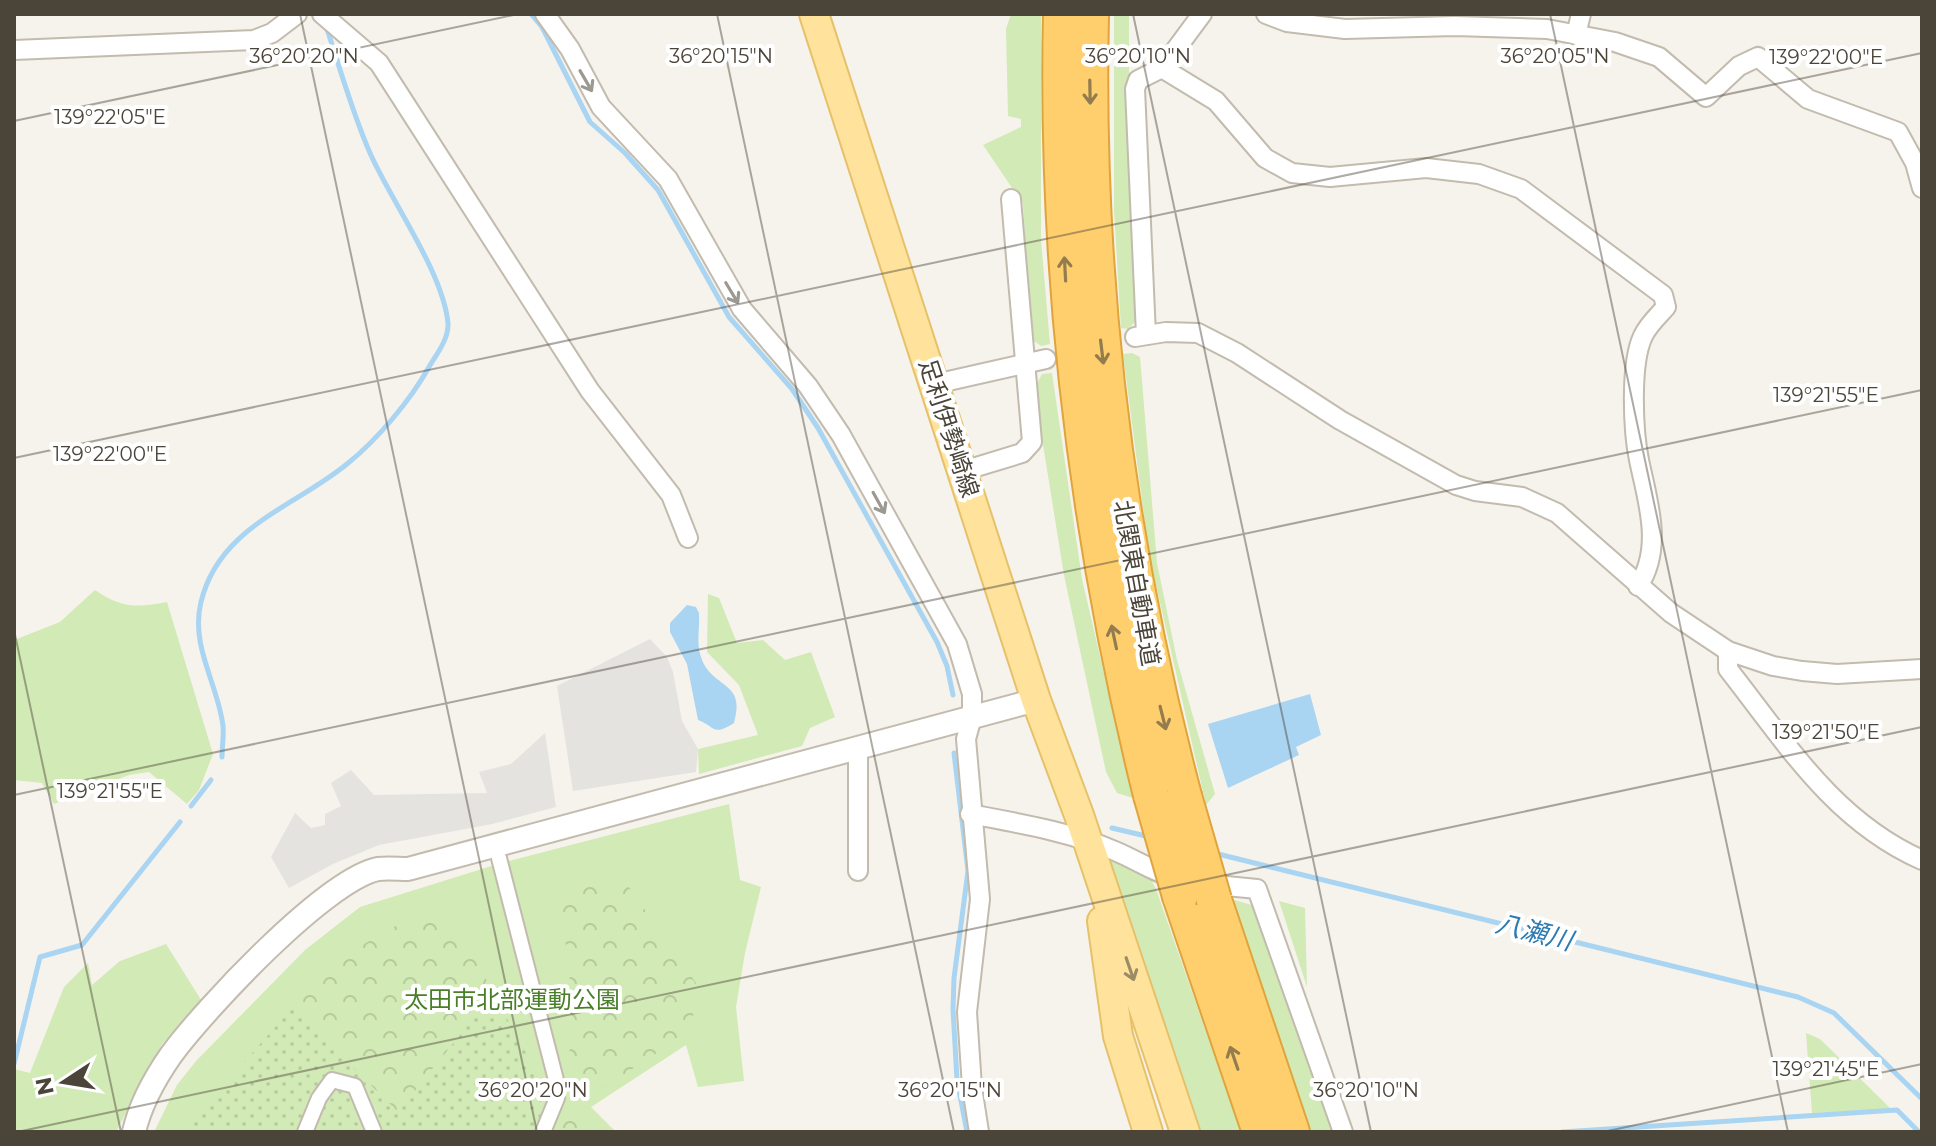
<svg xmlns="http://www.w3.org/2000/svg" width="1936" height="1146" font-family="Montserrat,'Noto Sans JP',sans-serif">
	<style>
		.green { fill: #d2eab5 }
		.forest { fill: url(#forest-crowns) }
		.garden { fill: url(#garden-dots) }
		.parking { fill: #e5e3e0 }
		.water { fill: #a9d4f2 }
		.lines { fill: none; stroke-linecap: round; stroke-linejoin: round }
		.stream { stroke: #a9d4f2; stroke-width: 5 }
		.pedestrian-casing { stroke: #c2bbae; stroke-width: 18 }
		.minor-casing { stroke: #c2bbae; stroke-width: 22 }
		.tertiary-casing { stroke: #c2bbae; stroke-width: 26 }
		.primary-casing { stroke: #e6c16a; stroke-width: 32 }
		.motorway-casing { stroke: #e0a43c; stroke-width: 38 }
		.pedestrian { stroke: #fff; stroke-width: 14 }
		.minor { stroke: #fff; stroke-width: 18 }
		.tertiary { stroke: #fff; stroke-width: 22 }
		.primary { stroke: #ffe39c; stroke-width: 28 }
		.motorway { stroke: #ffcf6e; stroke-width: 34 }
		.motorway-bridge-casing { stroke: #e0a43c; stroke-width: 38; stroke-linecap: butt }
		.motorway-bridge { stroke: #ffcf6e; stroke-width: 34 }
		.oneway { stroke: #9c9892 }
		.oneway2 { stroke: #937c4e }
		.oneway3 { stroke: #9c8c66 }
		.ticks { fill: none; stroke: #4b4439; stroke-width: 2; stroke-opacity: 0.45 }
		.labels { text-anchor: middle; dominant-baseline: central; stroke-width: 8; stroke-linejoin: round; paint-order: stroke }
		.street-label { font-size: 24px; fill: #4b4439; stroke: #fff }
		.park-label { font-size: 24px; fill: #4a7f2a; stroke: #fff }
		.water-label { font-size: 26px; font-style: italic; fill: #2e7ab2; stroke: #fff }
		.ticks-label { font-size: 20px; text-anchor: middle; fill: #4b4439; stroke: #fff; stroke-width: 8; stroke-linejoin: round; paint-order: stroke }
	</style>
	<defs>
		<pattern id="forest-crowns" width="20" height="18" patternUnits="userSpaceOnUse" patternTransform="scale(2)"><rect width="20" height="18" fill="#d2eab5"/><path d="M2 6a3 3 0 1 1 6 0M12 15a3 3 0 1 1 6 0" fill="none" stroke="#b6ca9c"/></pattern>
		<pattern id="garden-dots" width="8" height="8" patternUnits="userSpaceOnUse" patternTransform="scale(2)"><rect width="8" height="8" fill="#d2eab5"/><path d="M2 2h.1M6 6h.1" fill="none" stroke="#b6ca9c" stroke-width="1.8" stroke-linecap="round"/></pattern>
	</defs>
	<rect width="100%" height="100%" fill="#f6f3ec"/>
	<g class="green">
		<path d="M1011 14H1041V240L1050 344 1041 346 1031 339 1023 204 983 145 1021 127V119L1008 116 1006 29Z"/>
		<path d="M1114 14H1129V187L1136 321 1128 329 1121 328 1114 210Z"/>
		<path d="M1132 353 1140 357 1157 563 1177 660 1215 794 1206 805 1149 554 1123 354Z"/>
		<path d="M1052 373 1082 579 1133 798 1117 793 1106 772 1064 575 1034 389 1042 374Z"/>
		<path d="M95 590C121 608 137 608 167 602L213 754 199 790 187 804 149 772 129 775 54 804 42 783 14 780V640L60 622Z"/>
		<path d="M708 594 719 598 737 643 763 640 785 660 811 652 835 717 810 728 802 746 699 774 698 749 758 735 739 685 707 652Z"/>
		<path d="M729 804 740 880 761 887 745 953 736 1007 744 1081 698 1087 686 1045 591 1107 616 1132H154L177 1085 196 1061 305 950 360 907 501 863Z"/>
		<path d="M1112 856 1150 878 1156 889 1241 1132H1200L1106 857Z"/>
		<path d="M1231 899 1255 906 1334 1132H1311Z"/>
		<path d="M1279 901 1305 908 1307 987Z"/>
		<path d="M166 944 203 1003 162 1044 116 1132H14V1069L30 1073 64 987 88 963 92 985 120 961Z"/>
		<path d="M1806 1033 1820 1039 1891 1109 1812 1113Z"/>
	</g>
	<g class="forest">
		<path d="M622 877 696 983 693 1017 686 1034 588 1098 569 1083 571 990 559 886Z"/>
		<path d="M455 913 493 994 398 1112 292 1008C318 974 366 939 406 921 420 915 440 916 455 913Z"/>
		<path d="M571 1098 583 1123 578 1132H547L559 1100Z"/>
	</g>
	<path class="garden" d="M493 994 547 1090V1106L537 1132H190L187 1127 292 1008 398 1112Z"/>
	<g class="parking">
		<path d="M650 639 667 657 673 672 682 721 698 749 696 772 573 791 557 686Z"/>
		<path d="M545 733 556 807 492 824 379 845 333 864 289 888 271 857 295 813 311 828 325 825V814L341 806 331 783 351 770 374 795 487 793 479 772 511 764Z"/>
	</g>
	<g class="water">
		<path d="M687 605 696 607 699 613C700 627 696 644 701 657 711 689 747 680 734 723 712 737 715 726 698 720L687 664 670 632V623Z"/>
		<path d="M1310 694 1321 735 1296 747 1299 755 1228 788 1208 724Z"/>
	</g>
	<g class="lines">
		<g class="stream">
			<path d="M531 14 542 27 590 122 625 153 658 190 729 317 792 389 818 428 937 642 947 666 953 695"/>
			<path d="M954 753 968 871 954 978 953 1009 957 1080 967 1132"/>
			<path d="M222 757C222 747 224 736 223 726 218 684 190 646 201 602 219 527 293 508 347 464 377 440 410 401 429 367 436 355 449 339 448 323 443 272 391 201 370 153 352 112 340 68 326 26"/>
			<path d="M191 806 211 780"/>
			<path d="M1112 828 1150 837"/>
			<path d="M1214 853 1798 997 1834 1013 1922 1099"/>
			<path d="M14 1064 40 957 82 945 180 822"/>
			<path d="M1562 1132 1897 1110 1919 1132"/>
		</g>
		<g class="pedestrian-casing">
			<g id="pedestrian">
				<path d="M499 858 556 1080 557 1098 543 1132"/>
				<path d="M305 1132 319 1098 332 1080 355 1086 374 1132"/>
			</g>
		</g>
		<g class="minor-casing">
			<g id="minor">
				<path d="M322 14 379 63 590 391 671 495 688 538"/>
				<path d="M545 14 570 49 601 107 668 179 742 309 808 386 841 435 957 644 972 694V717L966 739 980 899 967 1012 972 1087 979 1132"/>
				<path d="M1266 14 1287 22 1345 29 1455 26 1547 29 1615 42 1659 57 1706 97 1739 66 1758 57 1808 99 1898 132 1915 163 1922 188"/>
				<path d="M1576 35 1581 14"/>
				<path d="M14 50 254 40 272 33 297 14"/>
				<path d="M1162 68 1216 101 1265 158 1292 173 1330 177 1426 168 1479 174 1521 189 1663 295 1666 307C1658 316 1648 325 1643 336 1630 363 1633 431 1639 460 1647 499 1664 548 1638 586"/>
				<path d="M1146 335 1135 89 1138 80 1162 68 1202 14"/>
				<path d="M1135 337 1166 332 1198 333 1237 353 1340 420 1456 485 1475 491 1522 497 1557 513 1671 613 1728 651 1773 666 1802 671 1837 674 1922 669"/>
				<path d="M935 384 1046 359"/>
				<path d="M963 471 1022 453 1032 442 1011 199"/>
				<path d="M1728 651V669C1786 743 1834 821 1922 860"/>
				<path d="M858 749V871"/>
				<path d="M970 814C1017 823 1071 832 1115 851 1137 860 1154 873 1177 878"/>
				<path d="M1206 884 1257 889 1343 1132"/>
			</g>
		</g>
		<g class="tertiary-casing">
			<path id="tertiary" d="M134 1132C140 1105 155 1078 171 1055 204 1010 325 880 378 869 387 868 399 869 408 869L1036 700"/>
		</g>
		<g class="primary-casing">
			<g id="primary">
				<path d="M814 14 1036 700 1079 815 1185 1132"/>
				<path d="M1102 921 1118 1036 1148 1132"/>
			</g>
		</g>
		<g class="motorway-casing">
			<g id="motorway">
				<path d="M1061 14C1055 279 1087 538 1151 795"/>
				<path d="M1091 14C1085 279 1116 540 1184 796"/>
				<path d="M1180 896 1260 1132"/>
				<path d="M1214 900 1292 1132"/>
			</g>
		</g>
		<use href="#pedestrian" class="pedestrian"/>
		<use href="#minor" class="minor"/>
		<use href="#tertiary" class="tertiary"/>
		<use href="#primary" class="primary"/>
		<use href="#motorway" class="motorway"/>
		<g class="motorway-bridge-casing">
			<g id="motorway-bridge">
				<path d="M1151 795 1180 896"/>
				<path d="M1184 796 1214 900"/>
			</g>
		</g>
		<use href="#motorway-bridge" class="motorway-bridge"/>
	</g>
	<defs><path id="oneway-shaft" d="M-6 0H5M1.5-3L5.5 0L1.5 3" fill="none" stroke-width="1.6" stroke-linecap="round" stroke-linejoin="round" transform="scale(2)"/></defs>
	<g class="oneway">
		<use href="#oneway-shaft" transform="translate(586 81) rotate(60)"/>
		<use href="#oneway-shaft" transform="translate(732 293) rotate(59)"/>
		<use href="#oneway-shaft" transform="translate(879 503) rotate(61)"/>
	</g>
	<g class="oneway2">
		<use href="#oneway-shaft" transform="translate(1090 92) rotate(89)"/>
		<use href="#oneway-shaft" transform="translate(1065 269) rotate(-93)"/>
		<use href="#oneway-shaft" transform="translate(1102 352) rotate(83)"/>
		<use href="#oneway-shaft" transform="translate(1114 637) rotate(-102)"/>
		<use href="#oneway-shaft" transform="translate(1163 718) rotate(76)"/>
		<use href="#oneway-shaft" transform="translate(1234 1058) rotate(-109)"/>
	</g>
	<use class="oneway3" href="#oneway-shaft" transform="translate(1130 969) rotate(71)"/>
	<path class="ticks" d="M300 14 537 1132M717 14 954 1132M1133 14 1371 1132M1550 14 1788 1132M14 121 518 14M14 458 1922 53M14 630 121 1132M14 795 1922 390M17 1132 1922 727M1603 1132 1922 1064"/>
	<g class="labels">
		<g class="street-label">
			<text transform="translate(949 428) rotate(72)">足利伊勢崎線</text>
			<text transform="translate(1137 583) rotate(80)">北関東自動車道</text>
		</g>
		<g class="park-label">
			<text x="512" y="999">太田市北部運動公園</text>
		</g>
		<g class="water-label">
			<text transform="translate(1534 932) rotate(14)">八瀬川</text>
		</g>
	</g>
	<g class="ticks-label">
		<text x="304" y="63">36°20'20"N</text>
		<text x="721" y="63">36°20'15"N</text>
		<text x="1138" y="63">36°20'10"N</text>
		<text x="1555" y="63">36°20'05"N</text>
		<text x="1826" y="64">139°22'00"E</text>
		<text x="110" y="124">139°22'05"E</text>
		<text x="1826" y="402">139°21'55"E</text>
		<text x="110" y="461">139°22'00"E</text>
		<text x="1826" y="739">139°21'50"E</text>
		<text x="110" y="798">139°21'55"E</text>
		<text x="1826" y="1076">139°21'45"E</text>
		<text x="533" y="1097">36°20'20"N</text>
		<text x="950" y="1097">36°20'15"N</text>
		<text x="1366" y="1097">36°20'10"N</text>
	</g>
	<rect width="1936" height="1146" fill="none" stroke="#4b4439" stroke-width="32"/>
	<g transform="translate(64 1082) rotate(258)" stroke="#ffffff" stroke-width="6" paint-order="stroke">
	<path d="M0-6L14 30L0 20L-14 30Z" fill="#4b4439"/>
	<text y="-12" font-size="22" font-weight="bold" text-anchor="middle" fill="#4b4439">N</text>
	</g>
</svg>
